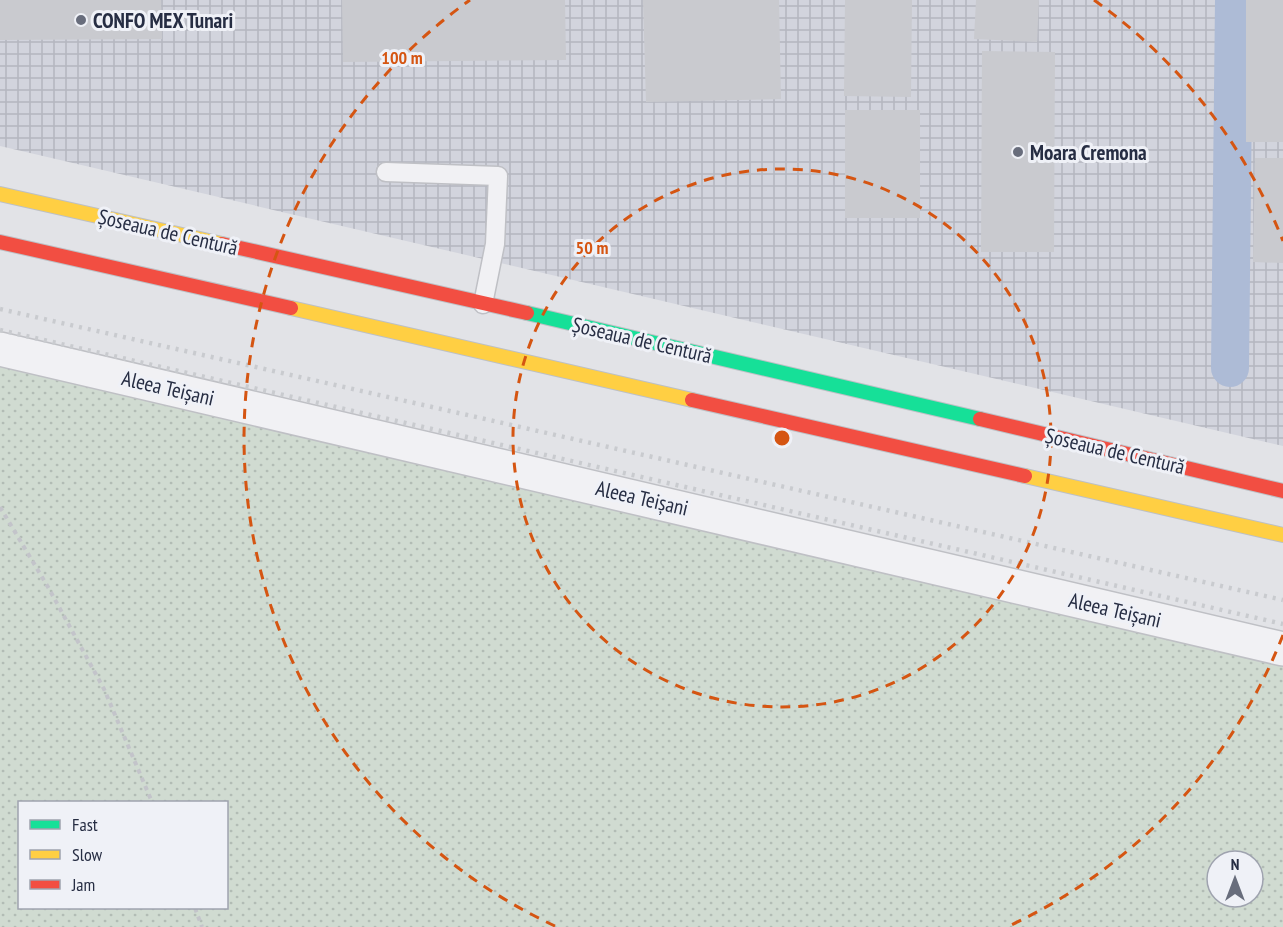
<svg xmlns="http://www.w3.org/2000/svg" width="1283" height="927" font-family="'PT Sans Narrow',sans-serif">
	<style>
		.industrial { fill: url(#industrial-grid) }
		.grass { fill: url(#grass-dots); fill-rule: evenodd }
		.lines { fill: none; stroke-linecap: round; stroke-linejoin: round }
		.canal { stroke: #adbbd6; stroke-width: 38 }
		.building { fill: #c9cacf }
		.lane-casing { stroke: #bfc0c5; stroke-width: 21 }
		.street-casing { stroke: #bfc0c5; stroke-width: 36 }
		.fast-casing { stroke: #bdc0c5; stroke-width: 16 }
		.slow-casing { stroke: #bdc0c5; stroke-width: 16 }
		.jam-casing { stroke: #bdc0c5; stroke-width: 16 }
		.path { stroke: #c3c4ca; stroke-width: 4; stroke-dasharray: 4.5 4.5; stroke-linecap: butt }
		.lane { stroke: #f1f1f4; stroke-width: 18 }
		.street { stroke: #f1f1f4; stroke-width: 33 }
		.fast { stroke: #16e098; stroke-width: 14 }
		.slow { stroke: #ffcf43; stroke-width: 14 }
		.jam { stroke: #f24e42; stroke-width: 14 }
		.rail { stroke: #c9cbcf; stroke-width: 4.5; stroke-dasharray: 3 6; stroke-linecap: butt }
		.ring { fill: none; stroke: #d55512; stroke-width: 3; stroke-dasharray: 10 8 }
		.poi-dot { fill: #686d7c; stroke: #eff1f7; stroke-width: 2 }
		.labels { text-anchor: middle; dominant-baseline: central; stroke-width: 6; stroke-linejoin: round; paint-order: stroke }
		.poi-label { font-size: 21px; font-weight: bold; fill: #262d43; stroke: #eff1f7; text-anchor: start }
		.street-label { font-size: 21px; fill: #262d43; stroke: #eff1f7 }
		.centre { fill: #d55512; stroke: #eff1f7; stroke-width: 3 }
		.ring-label { font-size: 18px; text-anchor: middle; font-weight: bold; fill: #d55512; stroke: #eff1f7; stroke-width: 6; stroke-linejoin: round; paint-order: stroke }
	</style>
	<defs>
		<pattern id="industrial-grid" width="8" height="8" patternUnits="userSpaceOnUse" patternTransform="scale(1.5)"><rect width="8" height="8" fill="#d2d4dd"/><path d="M0 4h8M4 0v8" fill="none" stroke="#b4b6bf"/></pattern>
		<pattern id="grass-dots" width="8" height="8" patternUnits="userSpaceOnUse" patternTransform="scale(1.5)"><rect width="8" height="8" fill="#d0dbd1"/><path d="M2 2h.1M6 6h.1" fill="none" stroke="#b2bcb5" stroke-width="1.8" stroke-linecap="round"/></pattern>
	</defs>
	<rect width="100%" height="100%" fill="#e2e3e7"/>
	<path class="industrial" d="M0 0H1283V446L0 146Z"/>
	<path class="grass" d="M0 356 1283 657V927H0ZM20 802H226V908H20ZM1217 861H1253V897H1217Z"/>
	<g class="lines">
		<path class="canal" d="M1230 368 1234 0"/>
	</g>
	<g class="building">
		<path d="M0 0H161L162 39 0 40Z"/>
		<path d="M342 0H565L566 60 343 62Z"/>
		<path d="M643 0H779L781 99 646 102Z"/>
		<path d="M845 0H912L911 97 844 96Z"/>
		<path d="M976 0H1039L1037 42 974 39Z"/>
		<rect x="1246" y="0" width="37" height="142"/>
		<path d="M982 51 1055 52 1054 252H981Z"/>
		<rect x="845" y="110" width="75" height="108"/>
		<path d="M1255 158H1283V263L1253 262Z"/>
	</g>
	<g class="lines">
		<g class="lane-casing">
			<path id="lane" d="M386 172 498 176 495 244 483 304"/>
		</g>
		<g class="street-casing">
			<path id="street" d="M0 349 1283 649"/>
		</g>
		<g class="fast-casing">
			<path id="fast" d="M527 313 980 419"/>
		</g>
		<g class="slow-casing">
			<g id="slow">
				<path d="M0 194 222 244"/>
				<path d="M291 308 692 400"/>
				<path d="M1025 476 1283 535"/>
			</g>
		</g>
		<g class="jam-casing">
			<g id="jam">
				<path d="M0 242 291 308"/>
				<path d="M222 244 527 313"/>
				<path d="M692 400 1025 476"/>
				<path d="M980 419 1283 491"/>
			</g>
		</g>
		<g class="path">
			<path d="M0 507 48 587 104 689 152 802"/>
			<path d="M195 908 202 927"/>
		</g>
		<use href="#lane" class="lane"/>
		<use href="#street" class="street"/>
		<use href="#fast" class="fast"/>
		<use href="#slow" class="slow"/>
		<use href="#jam" class="jam"/>
		<g class="rail">
			<path d="M0 309 1283 600"/>
			<path d="M0 330 1283 624"/>
		</g>
	</g>
	<g class="ring">
		<circle cx="782" cy="438" r="269"/>
		<path d="M1283 635A538 538 0 0 1 1009 926M555 926A538 538 0 0 1 470 0M1094 0A538 538 0 0 1 1283 241"/>
	</g>
	<g class="poi-dot">
		<circle cx="81" cy="20" r="6"/>
		<circle cx="1018" cy="152" r="6"/>
	</g>
	<g class="labels">
		<g class="poi-label">
			<text x="93" y="20">CONFO MEX Tunari</text>
			<text x="1030" y="152">Moara Cremona</text>
		</g>
		<g class="street-label">
			<text transform="translate(168 232) rotate(13)">Șoseaua de Centură</text>
			<text transform="translate(642 340) rotate(13)">Șoseaua de Centură</text>
			<text transform="translate(168 388) rotate(13)">Aleea Teișani</text>
			<text transform="translate(1115 451) rotate(13)">Șoseaua de Centură</text>
			<text transform="translate(642 498) rotate(13)">Aleea Teișani</text>
			<text transform="translate(1115 610) rotate(13)">Aleea Teișani</text>
		</g>
	</g>
	<circle cx="782" cy="438" r="9" class="centre"/>
	<g class="ring-label">
		<text x="402" y="64">100 m</text>
		<text x="592" y="254">50 m</text>
	</g>
	<rect x="18" y="801" width="210" height="108" fill="#eff1f7" stroke="#9fa3af" stroke-width="1.5"/>
	<rect x="30" y="820" width="30" height="9" fill="#16e098" stroke="#9fa3af" stroke-width="1.5"/>
	<text x="72" y="831" font-size="18" fill="#262d43">Fast</text>
	<rect x="30" y="850" width="30" height="9" fill="#ffcf43" stroke="#9fa3af" stroke-width="1.5"/>
	<text x="72" y="861" font-size="18" fill="#262d43">Slow</text>
	<rect x="30" y="880" width="30" height="9" fill="#f24e42" stroke="#9fa3af" stroke-width="1.5"/>
	<text x="72" y="891" font-size="18" fill="#262d43">Jam</text>
	<g transform="translate(1235 879)"><circle r="28" fill="#eff1f7" stroke="#9fa3af" stroke-width="1.5"/>
	<path d="M0-4.5L10 22L0 15L-10 22Z" fill="#686d7c"/>
	<text y="-9" font-size="16" font-weight="bold" text-anchor="middle" fill="#262d43">N</text>
	</g>
</svg>
